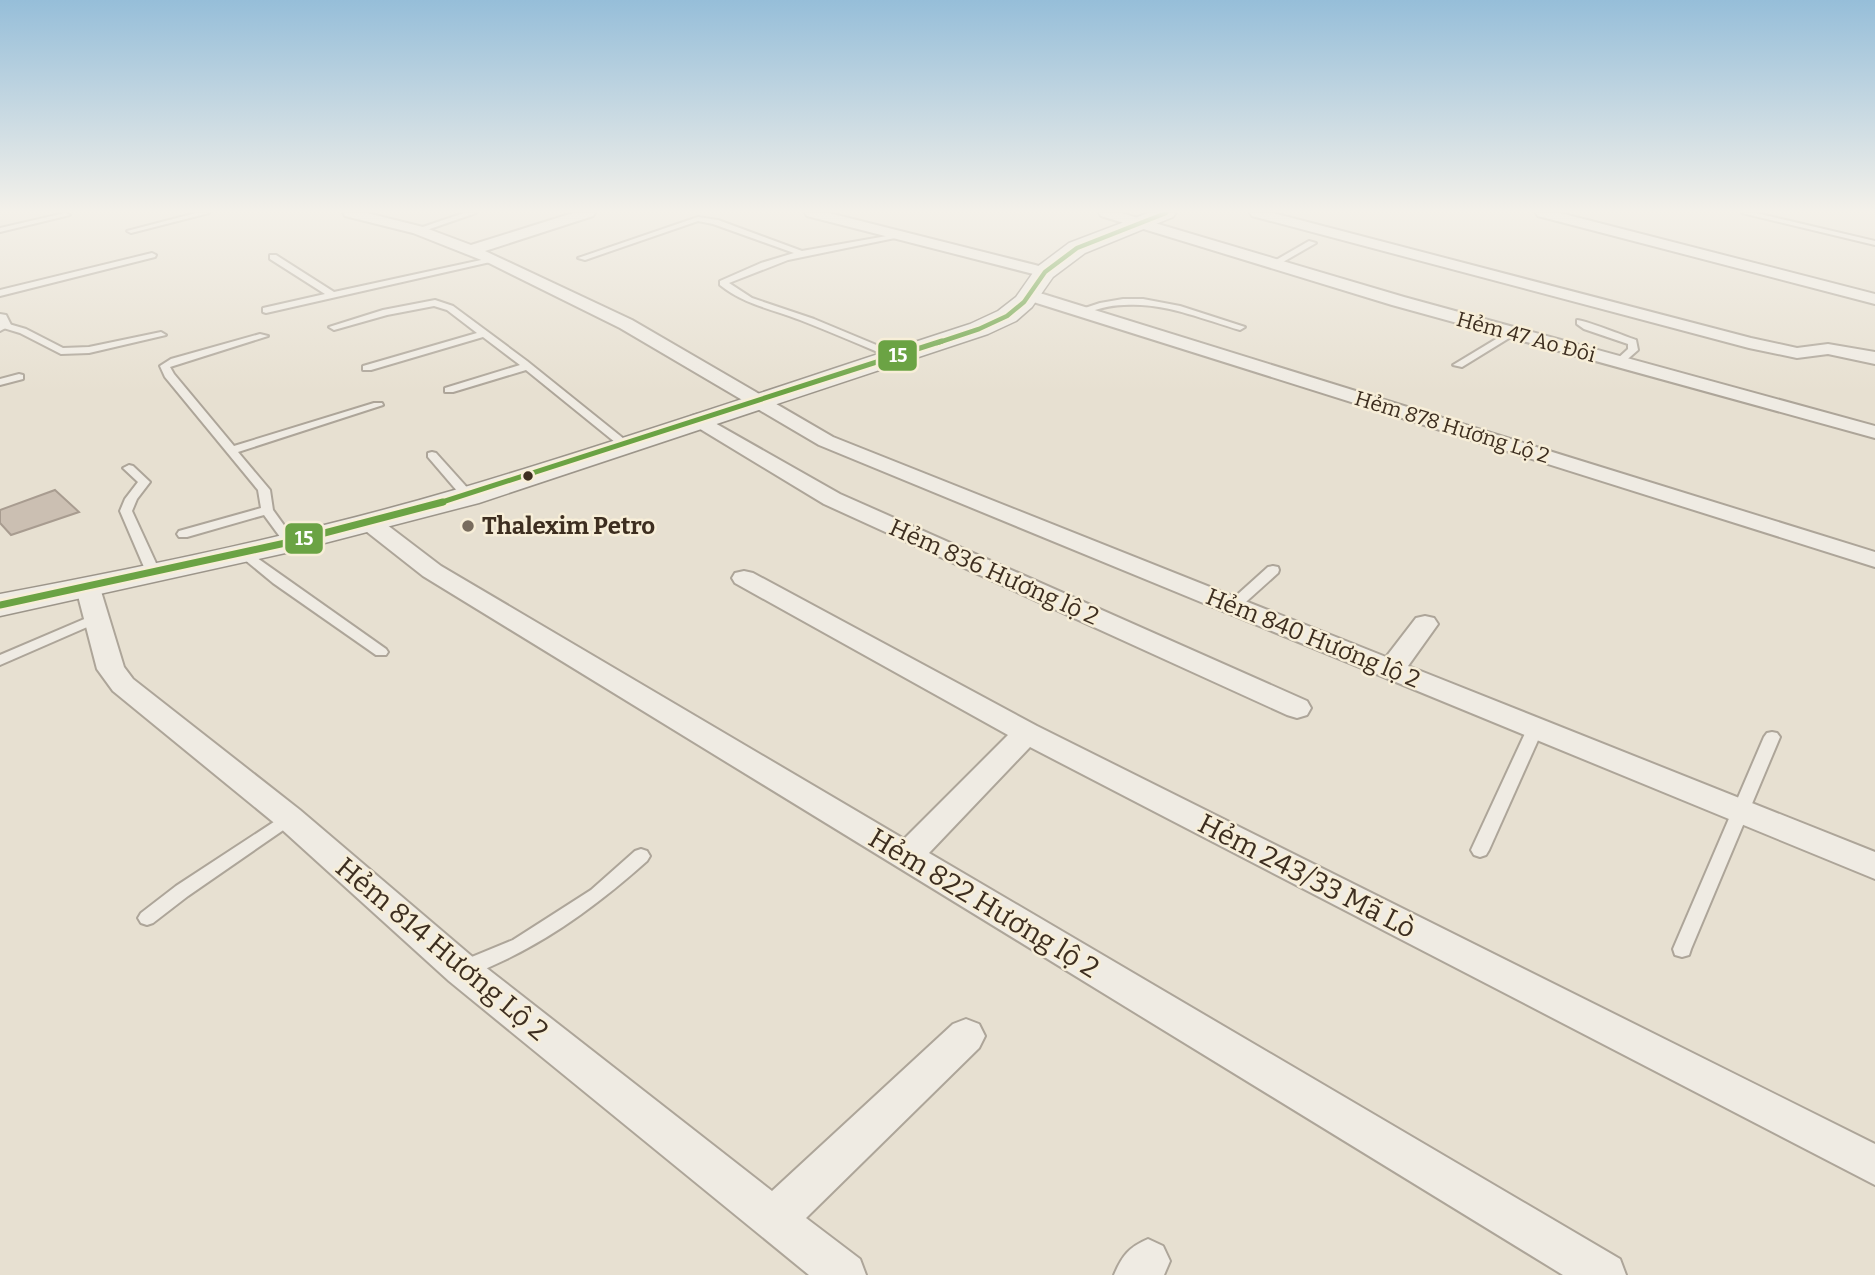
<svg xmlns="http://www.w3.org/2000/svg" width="1875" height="1275" font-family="Bitter,serif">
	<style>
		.building { fill: #cbbfb2; stroke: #a89c90; stroke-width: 2 }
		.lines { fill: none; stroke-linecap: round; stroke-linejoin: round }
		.service-casing { stroke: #ada599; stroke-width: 4 }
		.minor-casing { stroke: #ada599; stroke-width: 4 }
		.secondary-casing { stroke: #9c958a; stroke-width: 3 }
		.service { fill: #efebe3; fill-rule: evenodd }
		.minor { fill: #efebe3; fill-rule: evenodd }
		.secondary { fill: #efebe3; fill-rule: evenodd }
		.bus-1-far2-casing { stroke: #f7eed8; stroke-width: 8 }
		.bus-1-far1-casing { stroke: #f7eed8; stroke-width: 10 }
		.bus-1-casing { stroke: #f7eed8; stroke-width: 12 }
		.bus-1-far2 { stroke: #6ba344; stroke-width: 4.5 }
		.bus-1-far1 { stroke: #6ba344; stroke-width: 5 }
		.bus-1 { stroke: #6ba344; stroke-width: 7 }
		.bus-dot { fill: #3d2e20; stroke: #f7eed8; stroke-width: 2.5 }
		.poi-dot { fill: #786c5e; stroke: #f7eed8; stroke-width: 2.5 }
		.labels { text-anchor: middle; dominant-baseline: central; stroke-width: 5; stroke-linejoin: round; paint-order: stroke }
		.far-street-label { font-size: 21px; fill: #3d2e20; stroke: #f7eed8 }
		.poi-label { font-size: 24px; font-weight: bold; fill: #3d2e20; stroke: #f7eed8; text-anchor: start }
		.street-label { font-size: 24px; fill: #3d2e20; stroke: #f7eed8 }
		.near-street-label { font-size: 28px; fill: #3d2e20; stroke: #f7eed8 }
		.line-badge { stroke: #f7eed8; stroke-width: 2.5 }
		.badge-label { font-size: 19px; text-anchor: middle; font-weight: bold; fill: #fff }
	</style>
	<rect width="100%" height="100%" fill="#e7e0d1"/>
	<path class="building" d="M55 490 79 512 11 535 0 523V510Z"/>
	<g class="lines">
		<g class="service-casing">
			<g id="service">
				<path d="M65 213 70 215 0 232V228Z"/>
				<path d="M196 213H209L131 233 127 231Z"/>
				<path d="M464 213H476L421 232 414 230Z"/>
				<path d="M1742 213H1756L1875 241V245Z"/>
				<path d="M698 217 718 220 802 251 898 234V238H895L788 260 729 283 752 298 814 319 898 354V358H892C861 345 831 332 800 320 772 309 743 304 720 285V281L761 263 794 253 713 224 698 221 585 260 578 258Z"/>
				<path d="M1309 241 1316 243 1276 266 1269 264Z"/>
				<path d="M152 253 156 255 155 257 0 296V290Z"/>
				<path d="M270 255H276L334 292 495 257 499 260 266 313 263 312V308L325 294 270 259Z"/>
				<path d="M1123 299H1143L1180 306 1245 327 1240 330C1202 319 1164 302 1124 305 1109 305 1095 310 1081 314L1076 311 1100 303Z"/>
				<path d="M435 300 453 306 527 361 629 443V447H621L526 370 453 392H445V388L520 365 483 337 371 370H363V366L477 333 447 310 434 306 387 315 334 330 329 327 383 310Z"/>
				<path d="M1577 320C1584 320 1625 336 1636 340L1638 350 1622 364H1616V360L1628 349V344L1584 329 1577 324Z"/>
				<path d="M2 322 26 329 63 348 89 347 161 332 166 335 89 353 61 354 20 333 0 327Z"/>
				<path d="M1511 330 1514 331V335L1462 367 1453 365Z"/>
				<path d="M260 334 268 336 170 367 174 374 234 446 374 403H382L383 405 238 452 270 490 273 510 296 542 294 545H286L264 515 187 537H179L177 534 179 531 261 508 258 490 165 377 160 366 171 359Z"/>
				<path d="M19 374 23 375V379L0 385V379Z"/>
				<path d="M432 452 436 453 472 493V499H464L428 457V453Z"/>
				<path d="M129 465 133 466 150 482 137 499 132 511 161 574 154 578 147 574 120 511 125 499 138 482 123 468Z"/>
				<path d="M243 548 386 649 388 652 386 655H376L273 583 239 555 237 552Z"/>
				<path d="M1273 566 1278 567 1279 570 1278 573 1238 609H1228L1226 606 1228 603 1268 567Z"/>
				<path d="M96 614 101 615 103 618 101 621 0 665V655Z"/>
				<path d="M1535 724 1540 725 1543 729 1489 850 1486 855 1480 857 1474 855 1471 850 1527 729 1530 725Z"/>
				<path d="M1772 732 1777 733 1780 737 1691 949 1689 955 1682 957 1675 955 1673 949 1764 737 1767 733Z"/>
				<path d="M289 812 295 814 297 818 295 822 188 896 153 923 147 925 141 923 138 918 141 913 176 886Z"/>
				<path d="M641 849 647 851 650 856 647 861C592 910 534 952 464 977L457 975 455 969 457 963 513 940 591 890 635 851Z"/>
			</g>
		</g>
		<g class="minor-casing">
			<g id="minor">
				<path d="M343 213H367L423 227 471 245 573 213H595L593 216 485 251 632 320 833 437 1386 657 1416 618 1425 616 1434 618 1438 624 1408 666 1875 852V879L819 445 620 328 489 263 413 233 345 216Z"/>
				<path d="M805 213H829L1051 269 1053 272 1045 277 807 216Z"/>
				<path d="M1099 213H1121L1404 297 1875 426V438L1392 305 1101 216Z"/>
				<path d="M1250 213H1273L1751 338 1797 348 1828 344 1875 352V364L1828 354 1797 358 1749 348 1252 216Z"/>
				<path d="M1536 213H1560L1875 294V304L1538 216Z"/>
				<path d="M1030 290 1875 552V567L1024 299 1022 295 1024 291Z"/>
				<path d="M0 314 6 315 11 325 0 331Z"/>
				<path d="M699 414 840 494 1307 701 1311 708 1307 715 1297 718 1287 715 824 504 692 424 689 420 692 416Z"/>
				<path d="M370 516 378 518 441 566 904 839 1008 735 735 583 732 578 735 573 744 571 753 573 1037 726 1875 1144V1185L1030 747 929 853 1620 1259 1626 1275H1563L423 576 362 528 358 523 362 518Z"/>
				<path d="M88 581 97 583 100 588 124 667 133 679 300 810 475 959 772 1191 953 1024 966 1019 979 1024 985 1036 979 1048 806 1218 860 1259 866 1275H809L449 981 278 826 113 691 97 669 76 588 79 583Z"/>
				<path d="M1148 1239 1163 1246 1170 1261 1164 1275H1114C1122 1256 1129 1247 1148 1239Z"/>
			</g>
		</g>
		<g class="secondary-casing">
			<path id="secondary" d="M1148 213H1176L1173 217 1085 253 1053 277 1032 307 1016 321 988 334 479 503 290 552 0 616V594C153 565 308 533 458 489 630 438 800 379 970 324L998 311 1016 297 1037 267 1069 243Z"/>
		</g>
		<use href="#service" class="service"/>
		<use href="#minor" class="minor"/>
		<use href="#secondary" class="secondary"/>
		<g class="bus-1-far2-casing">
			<path id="bus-1-far2" d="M937 343 979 329 1007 316 1024 302 1045 272 1077 248 1166 213"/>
		</g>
		<g class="bus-1-far1-casing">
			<path id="bus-1-far1" d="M436 504 942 341"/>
		</g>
		<g class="bus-1-casing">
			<path id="bus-1" d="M0 605 290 542 443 502"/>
		</g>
		<use href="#bus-1-far2" class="bus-1-far2"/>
		<use href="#bus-1-far1" class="bus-1-far1"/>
		<use href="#bus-1" class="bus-1"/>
	</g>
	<linearGradient id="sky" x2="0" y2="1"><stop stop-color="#96bed9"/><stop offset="0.54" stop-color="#f4f1ea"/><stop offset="1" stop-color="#f4f1ea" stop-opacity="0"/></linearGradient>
	<rect width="1875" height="391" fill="url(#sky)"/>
	<circle class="bus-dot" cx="528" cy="476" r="6"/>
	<circle class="poi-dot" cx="468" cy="526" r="7"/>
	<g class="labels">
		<g class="far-street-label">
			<text transform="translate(1526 337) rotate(15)">Hẻm 47 Ao Đôi</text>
			<text transform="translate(1452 427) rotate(17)">Hẻm 878 Hương Lộ 2</text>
		</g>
		<g class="poi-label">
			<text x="482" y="526">Thalexim Petro</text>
		</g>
		<g class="street-label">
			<text transform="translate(994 572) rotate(24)">Hẻm 836 Hương lộ 2</text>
			<text transform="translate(1313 638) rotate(22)">Hẻm 840 Hương lộ 2</text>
		</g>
		<g class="near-street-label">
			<text transform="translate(1307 876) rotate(27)">Hẻm 243/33 Mã Lò</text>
			<text transform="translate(984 903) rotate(31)">Hẻm 822 Hương lộ 2</text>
			<text transform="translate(442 949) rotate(40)">Hẻm 814 Hương Lộ 2</text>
		</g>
	</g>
	<g class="line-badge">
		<rect x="877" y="339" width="41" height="33" rx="7" fill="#6ba344"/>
		<rect x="284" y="522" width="40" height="33" rx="7" fill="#6ba344"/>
	</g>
	<g class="badge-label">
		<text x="898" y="362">15</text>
		<text x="304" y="545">15</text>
	</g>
</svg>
